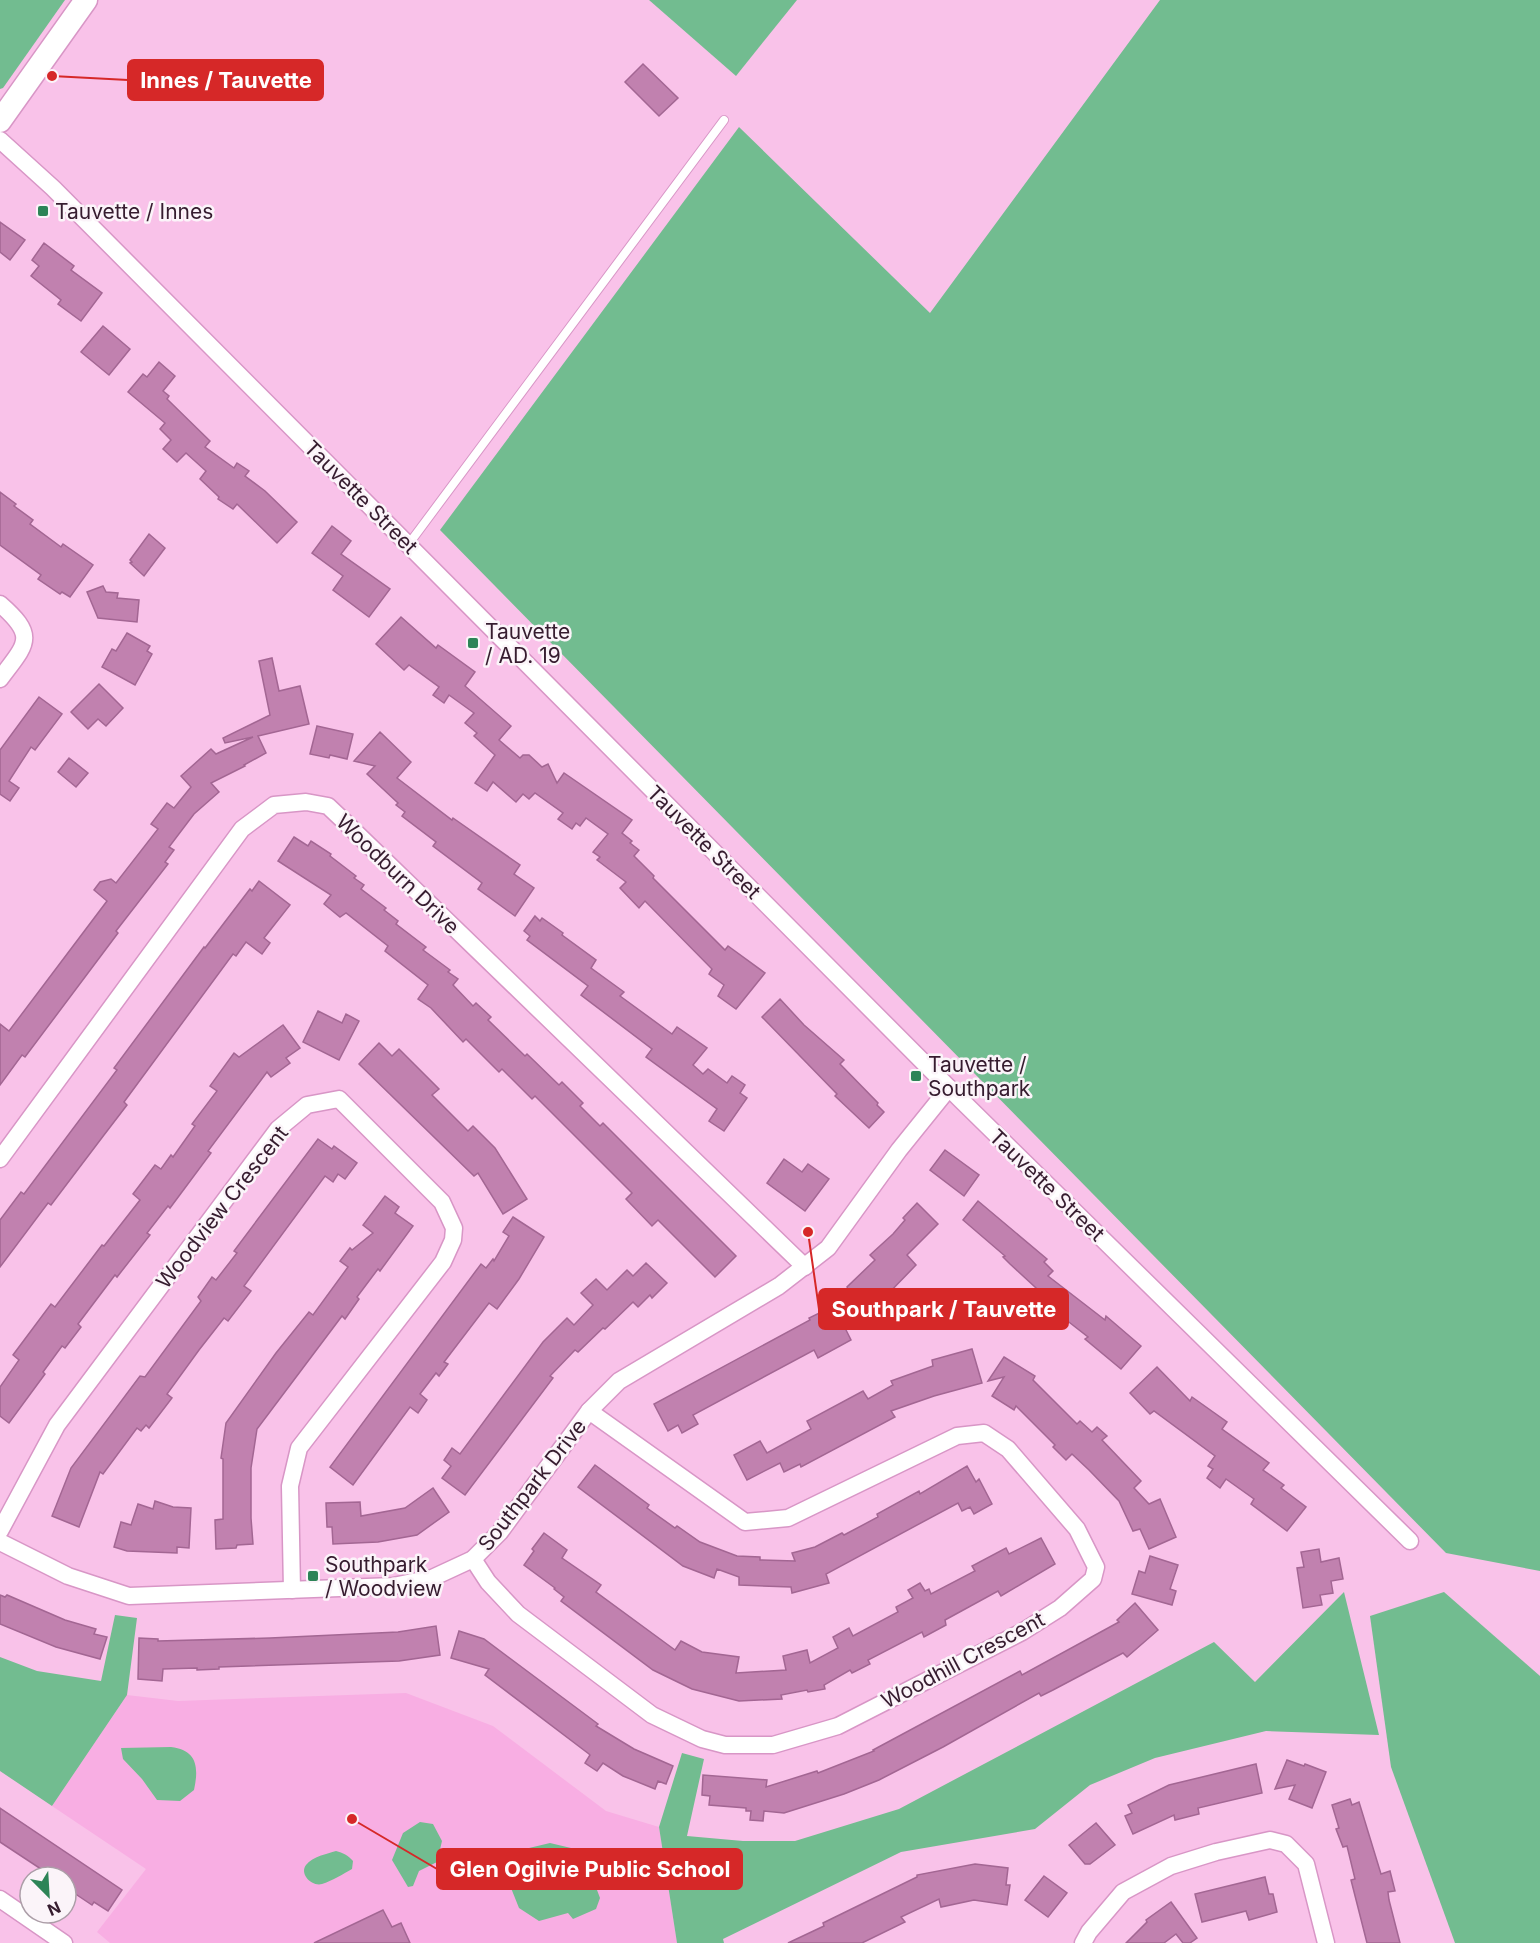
<svg xmlns="http://www.w3.org/2000/svg" width="1540" height="1943" font-family="Inter,sans-serif">
	<style>
		.built { fill: #f8aee3 }
		.green { fill: #72bc90 }
		.building { fill: #c181af; stroke: #a36693; stroke-width: 1.5 }
		.lines { fill: none; stroke-linecap: round; stroke-linejoin: round }
		.lane-casing { stroke: #d896c6; stroke-width: 10 }
		.street-casing { stroke: #d896c6; stroke-width: 19 }
		.secondary-casing { stroke: #d896c6; stroke-width: 25 }
		.lane { stroke: #fff; stroke-width: 8 }
		.street { stroke: #fff; stroke-width: 16 }
		.secondary { stroke: #fff; stroke-width: 22 }
		.poi-dot { fill: #2d8457; stroke: #fbf4f9; stroke-width: 2 }
		.labels { text-anchor: middle; dominant-baseline: central; stroke-width: 5; stroke-linejoin: round; paint-order: stroke }
		.poi-label { font-size: 21px; fill: #361c2f; stroke: #fbf4f9; text-anchor: start }
		.street-label { font-size: 21px; fill: #361c2f; stroke: #fbf4f9 }
		.leader { fill: none; stroke: #d62828; stroke-width: 2 }
		.callout-dot { fill: #d62828; stroke: #fbf4f9; stroke-width: 2 }
		.callout { fill: #d62828; stroke: #d62828; stroke-width: 2 }
		.callout-label { font-size: 22px; text-anchor: middle; font-weight: bold; fill: #fff }
	</style>
	<rect width="100%" height="100%" fill="#f9c2e9"/>
	<path class="built" d="M406 1693 493 1726 606 1811 659 1827 677 1943H110L97 1932 146 1869 52 1806 127 1695 178 1701Z"/>
	<g class="green">
		<path d="M0 0H65L3 88 0 89Z"/>
		<path d="M649 0H797L736 76Z"/>
		<path d="M1160 0H1540V1571L1446 1553 440 530 739 127 930 313Z"/>
		<path d="M1344 1592 1379 1735 1266 1731 1155 1758 1090 1785 1035 1829 901 1852 723 1939 724 1943H677L659 1827 682 1753 704 1759 687 1836 743 1841H795L899 1809 1214 1642 1255 1682Z"/>
		<path d="M1444 1592 1540 1676V1943H1455L1391 1767 1370 1616Z"/>
		<path d="M115 1615 137 1618 127 1695 52 1806 0 1771V1657L37 1671 101 1681Z"/>
		<path d="M171 1747C197 1750 199 1767 194 1790L180 1801 157 1800 142 1779 123 1759 121 1748Z"/>
		<path d="M420 1822 433 1824 442 1841 437 1862 419 1871 413 1886 408 1887 392 1860 403 1833Z"/>
		<path d="M550 1843 571 1848 582 1871 594 1882 600 1898 596 1909 573 1919 568 1913 539 1921 519 1908 511 1888 514 1863 529 1848Z"/>
		<path d="M336 1851C343 1853 348 1855 353 1861L352 1869C343 1874 332 1881 322 1884 312 1887 299 1874 306 1865 313 1856 327 1854 336 1851Z"/>
	</g>
	<g class="building">
		<path d="M643 64 678 98 659 116 625 82Z"/>
		<path d="M0 222 25 240 10 260 0 252Z"/>
		<path d="M44 243 74 266 71 270 102 293 81 321 58 304 61 300 31 276 39 266 32 260Z"/>
		<path d="M103 326 130 349 109 375 81 352Z"/>
		<path d="M159 362 175 376 163 391 169 396 167 399 210 441 205 447 234 468 237 463 249 471 245 476 265 491 297 522 277 543 237 504 233 509 218 499 219 497 200 479 206 471 186 453 177 462 163 449 171 440 160 429 165 423 128 392 143 374 147 377Z"/>
		<path d="M0 492 16 504 14 506 33 520 30 524 61 547 63 544 93 565 70 597 62 592 60 594 38 579 41 575 0 545Z"/>
		<path d="M332 526 351 541 341 554 390 589 369 617 333 590 343 576 312 553Z"/>
		<path d="M149 534 165 548 144 576 130 563 132 562 130 560Z"/>
		<path d="M103 586 106 592 118 593 117 598 139 600 137 622 98 618 87 592Z"/>
		<path d="M401 617 436 648 438 645 475 672 465 686 511 726 499 740 520 758 523 755H529L542 767 548 764 557 783 564 773 632 820 622 833 632 841 630 843 639 850 634 856 654 876 653 878 725 950 728 946 765 973 736 1009 718 996 724 985 709 974 712 969 645 901 639 908 620 888 626 882 597 860 600 857 593 852 608 834 586 818 580 826 576 823 572 829 558 819 563 813 535 793 529 799 523 794 516 802 493 782 487 791 475 783 495 755 474 736 477 733 465 723 474 713 449 695 444 703 433 695 439 687 409 665 404 670 376 644Z"/>
		<path d="M127 633 150 646 147 651 152 654 135 685 102 667 112 649 116 651Z"/>
		<path d="M272 658 279 691 300 686 309 724 258 736 266 753 244 765 245 766 211 783 219 792 194 814 169 847 174 850 165 862 168 864 116 931 118 933 25 1057 22 1055 0 1085V1024L9 1031 107 901 94 890 100 882 111 879 116 883 158 829 151 824 167 803 174 808 191 787 181 776 211 749 216 754 253 737 225 743 223 738 270 715 259 661Z"/>
		<path d="M99 684 123 708 106 726 98 719 88 729 71 712Z"/>
		<path d="M39 697 62 714 35 750 31 747 9 781 19 788 10 801 0 794V750Z"/>
		<path d="M317 726 353 734 347 759 330 755 329 758 310 754Z"/>
		<path d="M380 732 411 762 397 778 452 820 453 818 520 865 514 874 534 888 515 916 478 889 482 883 433 846 436 842 402 816 405 812 396 805 398 803 367 774 375 766 354 761Z"/>
		<path d="M69 758 88 773 76 787 58 772Z"/>
		<path d="M294 837 308 846 311 841 331 854 330 856 356 876 354 878 364 885 361 889 386 908 384 910 398 921 396 924 426 947 423 950 450 970 448 972 458 979 453 985 473 1006 476 1003 491 1017 488 1020 525 1056 527 1054 559 1085 562 1082 583 1103 580 1106 600 1126 603 1123 736 1256 715 1277 658 1220 652 1226 626 1199 632 1193 535 1096 532 1099 502 1069 499 1072 466 1039 463 1042 431 1008 418 999 428 985 385 951 388 946 346 913 340 917 324 904 331 895 278 861Z"/>
		<path d="M259 881 290 905 264 938 270 943 262 954 246 942 236 956 233 954 124 1102 127 1105 104 1135 51 1205 48 1203 0 1267V1220L21 1192 24 1194 117 1070 114 1068 204 947 205 948 250 889 252 891Z"/>
		<path d="M535 916 540 921 542 918 563 933 562 935 596 960 591 968 624 992 620 996 672 1034 677 1027 707 1048 693 1065 703 1074 708 1069 727 1083 732 1076 745 1085 740 1093 747 1098 724 1131 709 1121 717 1109 646 1057 652 1049 581 995 588 986 527 940 530 936 524 931Z"/>
		<path d="M780 999 804 1025 844 1060 840 1064 878 1103 877 1105 884 1112 869 1128 835 1096 837 1094 762 1017Z"/>
		<path d="M318 1011 342 1023 346 1014 359 1021 339 1060 303 1042Z"/>
		<path d="M283 1025 300 1048 286 1058 290 1063 271 1077 267 1072 208 1151 211 1153 170 1208 168 1206 147 1233 150 1235 117 1277 115 1275 78 1324 81 1327 65 1348 62 1346 43 1372 45 1374 9 1423 0 1416V1387L19 1360 13 1355 51 1304 55 1307 102 1245 104 1246 140 1200 133 1194 155 1165 161 1169 171 1155 173 1157 195 1126 192 1124 217 1091 210 1086 234 1053 239 1057Z"/>
		<path d="M379 1043 392 1056 399 1049 439 1089 432 1095 468 1131 473 1126 495 1148 527 1199 503 1214 478 1173 474 1176 359 1064Z"/>
		<path d="M318 1139 332 1149 334 1146 357 1163 345 1179 338 1174 333 1182 325 1176 244 1286 251 1291 228 1321 224 1318 199 1350 167 1394 172 1398 149 1428 146 1425 141 1431 137 1428 103 1474 100 1472 79 1527 52 1516 71 1468 140 1376 145 1377 201 1301 198 1297 212 1277 216 1280 237 1253 234 1251Z"/>
		<path d="M945 1150 979 1175 964 1196 930 1170Z"/>
		<path d="M784 1159 802 1172 808 1164 829 1179 805 1211 767 1183Z"/>
		<path d="M385 1196 399 1207 395 1213 413 1226 380 1271 378 1269 357 1297 359 1299 345 1319 342 1316 257 1429 251 1468V1518L253 1544 237 1545 236 1548 216 1549 215 1520 223 1519V1459L221 1458 226 1423 276 1353 309 1312 313 1315 348 1267 340 1261 350 1248 352 1250 373 1233 363 1225Z"/>
		<path d="M978 1201 1047 1259 1044 1262 1053 1271 1048 1276 1105 1320 1106 1316 1141 1346 1121 1369 1085 1339 1088 1337 1065 1319 1062 1324 1045 1310 1049 1306 1045 1302 1048 1299 1010 1264 1003 1257 1005 1256 963 1220Z"/>
		<path d="M917 1203 938 1224 907 1255 916 1265 885 1297 891 1303 877 1318 862 1302 842 1322 851 1340 818 1358 814 1350 693 1415 698 1424 682 1433 678 1425 668 1431 654 1404 810 1320 809 1318 846 1300 841 1296 848 1289 847 1287 875 1260 870 1255 893 1234 905 1220 903 1218Z"/>
		<path d="M513 1217 544 1237 519 1279 497 1309 489 1303 444 1362 448 1364 439 1376 436 1373 420 1394 427 1400 418 1413 410 1407 353 1485 330 1467 481 1264 486 1268 493 1259 494 1261 509 1236 503 1232Z"/>
		<path d="M646 1263 667 1283 652 1298 650 1295 638 1307 633 1302 605 1329 603 1328 578 1352 575 1350 550 1376 553 1378 465 1495 442 1478 451 1466 444 1460 452 1448 460 1454 543 1342 567 1318 574 1325 593 1305 581 1293 596 1279 607 1290 627 1270 633 1276Z"/>
		<path d="M972 1349 982 1383 934 1396 891 1411 895 1417 801 1467 800 1464 784 1472 780 1463 747 1480 734 1455 760 1441 767 1453 811 1429 807 1421 863 1391 868 1399 893 1385 891 1381 933 1366 932 1360Z"/>
		<path d="M1004 1357 1035 1376 1033 1380 1077 1424 1080 1421 1092 1432 1097 1427 1107 1436 1102 1440 1141 1481 1134 1488 1149 1504 1160 1499 1176 1537 1149 1549 1140 1529 1133 1531 1119 1501 1089 1470 1072 1454 1066 1460 1053 1447 1055 1445 1016 1406 1014 1410 992 1396 1004 1377 988 1381Z"/>
		<path d="M1157 1367 1190 1401 1192 1397 1227 1422 1222 1429 1269 1463 1263 1470 1284 1485 1281 1488 1306 1507 1287 1531 1251 1504 1254 1499 1226 1479 1220 1488 1207 1478 1213 1469 1208 1466 1215 1456 1154 1411 1150 1414 1130 1393Z"/>
		<path d="M595 1465 649 1505 647 1508 675 1528 677 1526 700 1542 737 1556 760 1557V1560L795 1561 792 1553 815 1547 842 1533 844 1535 878 1517 877 1514 919 1491 920 1494 967 1466 976 1482 979 1479 992 1504 974 1514 970 1507 962 1511 958 1503 826 1574 829 1583 792 1593 791 1587 739 1585V1577L717 1569 714 1578 683 1566 578 1487Z"/>
		<path d="M433 1488 449 1512 417 1535 378 1542 333 1544 332 1527H327L326 1503 360 1502 361 1516 405 1508Z"/>
		<path d="M155 1501 173 1507 191 1508 189 1548 177 1547V1553L127 1551 114 1547 121 1522 131 1525 138 1504 153 1509Z"/>
		<path d="M544 1533 567 1550 562 1558 601 1585 596 1592 675 1650 681 1641 702 1652 739 1657 736 1673 786 1670 783 1656 807 1650 810 1663 838 1648 833 1637 849 1628 853 1636 898 1612 896 1607 913 1598 908 1590 920 1583 925 1591 929 1589 931 1594 975 1571 972 1566 1006 1548 1009 1554 1041 1538 1055 1564 1001 1596 998 1591 945 1620 946 1625 924 1637 922 1632 868 1660 870 1664 852 1673 850 1670 824 1685 825 1689 808 1692 807 1690 781 1695 782 1699 739 1701 692 1689 653 1670 561 1601 564 1597 554 1589 555 1588 524 1565 534 1551 532 1549Z"/>
		<path d="M1319 1549 1321 1562 1339 1558 1343 1579 1331 1581 1333 1593 1320 1595 1322 1605 1303 1608 1297 1568 1304 1567 1301 1552Z"/>
		<path d="M1150 1556 1178 1565 1170 1589 1176 1591 1172 1605 1132 1594 1139 1571 1145 1573Z"/>
		<path d="M0 1595 5 1597 7 1595 65 1620 96 1629 94 1634 107 1637 100 1659 56 1647 0 1624Z"/>
		<path d="M1135 1603 1158 1630 1127 1657 1123 1653 1053 1690 1041 1696 1039 1693 943 1747 879 1780 844 1794 784 1813 764 1811 763 1821 750 1820 751 1811H746V1808L709 1805 710 1796 702 1795 703 1775 767 1780 766 1787 817 1771 818 1773 874 1751 873 1750 1020 1671 1022 1675 1119 1622 1117 1620Z"/>
		<path d="M436 1626 440 1655 399 1661 219 1667V1669L197 1670V1668L163 1669 162 1681 138 1679 139 1638 158 1639V1641L270 1638 398 1632Z"/>
		<path d="M459 1631 484 1639 598 1724 596 1726 634 1749 673 1766 666 1784 658 1781 655 1789 623 1776 603 1763 597 1771 585 1763 590 1755 589 1754 485 1675 489 1669 451 1658Z"/>
		<path d="M1287 1760 1304 1766 1305 1764 1326 1772 1312 1808 1289 1799 1295 1785 1275 1789Z"/>
		<path d="M1256 1764 1262 1793 1198 1808 1199 1814 1175 1820 1174 1815 1133 1834 1125 1816 1132 1813 1128 1805 1169 1785Z"/>
		<path d="M1350 1799 1352 1805 1359 1802 1381 1874 1390 1871 1395 1891 1388 1892 1389 1900 1400 1943H1367L1351 1880 1355 1879 1347 1846 1343 1847 1336 1829 1339 1828 1332 1805Z"/>
		<path d="M0 1808 122 1890 108 1911 94 1902 92 1905 74 1893 75 1892 66 1886V1877H53L0 1842Z"/>
		<path d="M1096 1823 1115 1845 1090 1864H1085L1069 1845Z"/>
		<path d="M975 1864 1008 1868 1006 1885H1010L1007 1905 974 1900 941 1907 939 1899 901 1917 905 1922 862 1943H788L824 1926 823 1923 917 1877V1875Z"/>
		<path d="M1044 1876 1067 1893 1048 1917 1025 1900Z"/>
		<path d="M1265 1877 1269 1894H1273L1277 1912 1249 1920 1246 1911 1202 1922 1195 1894Z"/>
		<path d="M1171 1902 1197 1938 1190 1943H1183L1176 1934 1164 1943H1126L1147 1922 1146 1920Z"/>
		<path d="M383 1910 392 1927 401 1923 410 1943H314Z"/>
	</g>
	<g class="lines">
		<g class="lane-casing">
			<path id="lane" d="M408 545 724 120"/>
		</g>
		<g class="street-casing">
			<g id="street">
				<path d="M0 140 53 188 961 1100 1410 1541"/>
				<path d="M0 604C38 637 26 644 0 679"/>
				<path d="M0 1159 242 829 274 805 306 802 328 806 347 824 805 1267"/>
				<path d="M0 1531 57 1425 278 1129 307 1105 339 1099 442 1202 454 1228 453 1240 443 1262 299 1448 290 1486 292 1590"/>
				<path d="M0 1542 68 1576 129 1596 393 1586 432 1578 473 1559 500 1532 589 1411 619 1381 779 1286 828 1248 899 1150 949 1088"/>
				<path d="M473 1559 488 1582 518 1614 652 1715 702 1739 725 1745H773L838 1726 1022 1632 1060 1608 1093 1579 1096 1567 1077 1529 1008 1449 984 1433 957 1436 788 1518 745 1522 589 1411"/>
				<path d="M0 1899 64 1943"/>
				<path d="M1083 1943 1089 1932 1123 1892 1171 1866 1216 1852 1270 1840 1286 1844 1306 1864 1326 1943"/>
			</g>
		</g>
		<g class="secondary-casing">
			<path id="secondary" d="M0 121 86 0"/>
		</g>
		<use href="#lane" class="lane"/>
		<use href="#street" class="street"/>
		<use href="#secondary" class="secondary"/>
	</g>
	<g class="poi-dot">
		<rect x="37" y="205" width="12" height="12" rx="3"/>
		<rect x="467" y="637" width="12" height="12" rx="3"/>
		<rect x="910" y="1070" width="12" height="12" rx="3"/>
		<rect x="307" y="1570" width="12" height="12" rx="3"/>
	</g>
	<g class="labels">
		<g class="poi-label">
			<text x="55" y="211">Tauvette / Innes</text>
			<text x="485" y="631">Tauvette<tspan x="485" dy="24">/ AD. 19</tspan></text>
			<text x="928" y="1064">Tauvette /<tspan x="928" dy="24">Southpark</tspan></text>
			<text x="325" y="1564">Southpark<tspan x="325" dy="24">/ Woodview</tspan></text>
		</g>
		<g class="street-label">
			<text transform="translate(361 497) rotate(45)">Tauvette Street</text>
			<text transform="translate(704 842) rotate(45)">Tauvette Street</text>
			<text transform="translate(398 874) rotate(44)">Woodburn Drive</text>
			<text transform="translate(1047 1185) rotate(44)">Tauvette Street</text>
			<text transform="translate(222 1207) rotate(-52)">Woodview Crescent</text>
			<text transform="translate(532 1485) rotate(-52)">Southpark Drive</text>
			<text transform="translate(963 1660) rotate(-28)">Woodhill Crescent</text>
		</g>
	</g>
	<path class="leader" d="M52 76L128 80M808 1232L819 1309M352 1819L437 1869"/>
	<g class="callout-dot">
		<circle cx="52" cy="76" r="6"/>
		<circle cx="808" cy="1232" r="6"/>
		<circle cx="352" cy="1819" r="6"/>
	</g>
	<g class="callout">
		<rect x="128" y="60" width="195" height="40" rx="6"/>
		<rect x="819" y="1289" width="249" height="40" rx="6"/>
		<rect x="437" y="1849" width="305" height="40" rx="6"/>
	</g>
	<g class="callout-label">
		<text x="226" y="88">Innes / Tauvette</text>
		<text x="944" y="1317">Southpark / Tauvette</text>
		<text x="590" y="1877">Glen Ogilvie Public School</text>
	</g>
	<g transform="translate(48 1895) rotate(156)"><circle r="28" fill="#fbf4f9" stroke="#ac9ea8" stroke-width="1.5"/>
	<path d="M0-4.5L10 22L0 15L-10 22Z" fill="#2d8457"/>
	<text y="-9" font-size="16" font-weight="bold" text-anchor="middle" fill="#361c2f">N</text>
	</g>
</svg>
